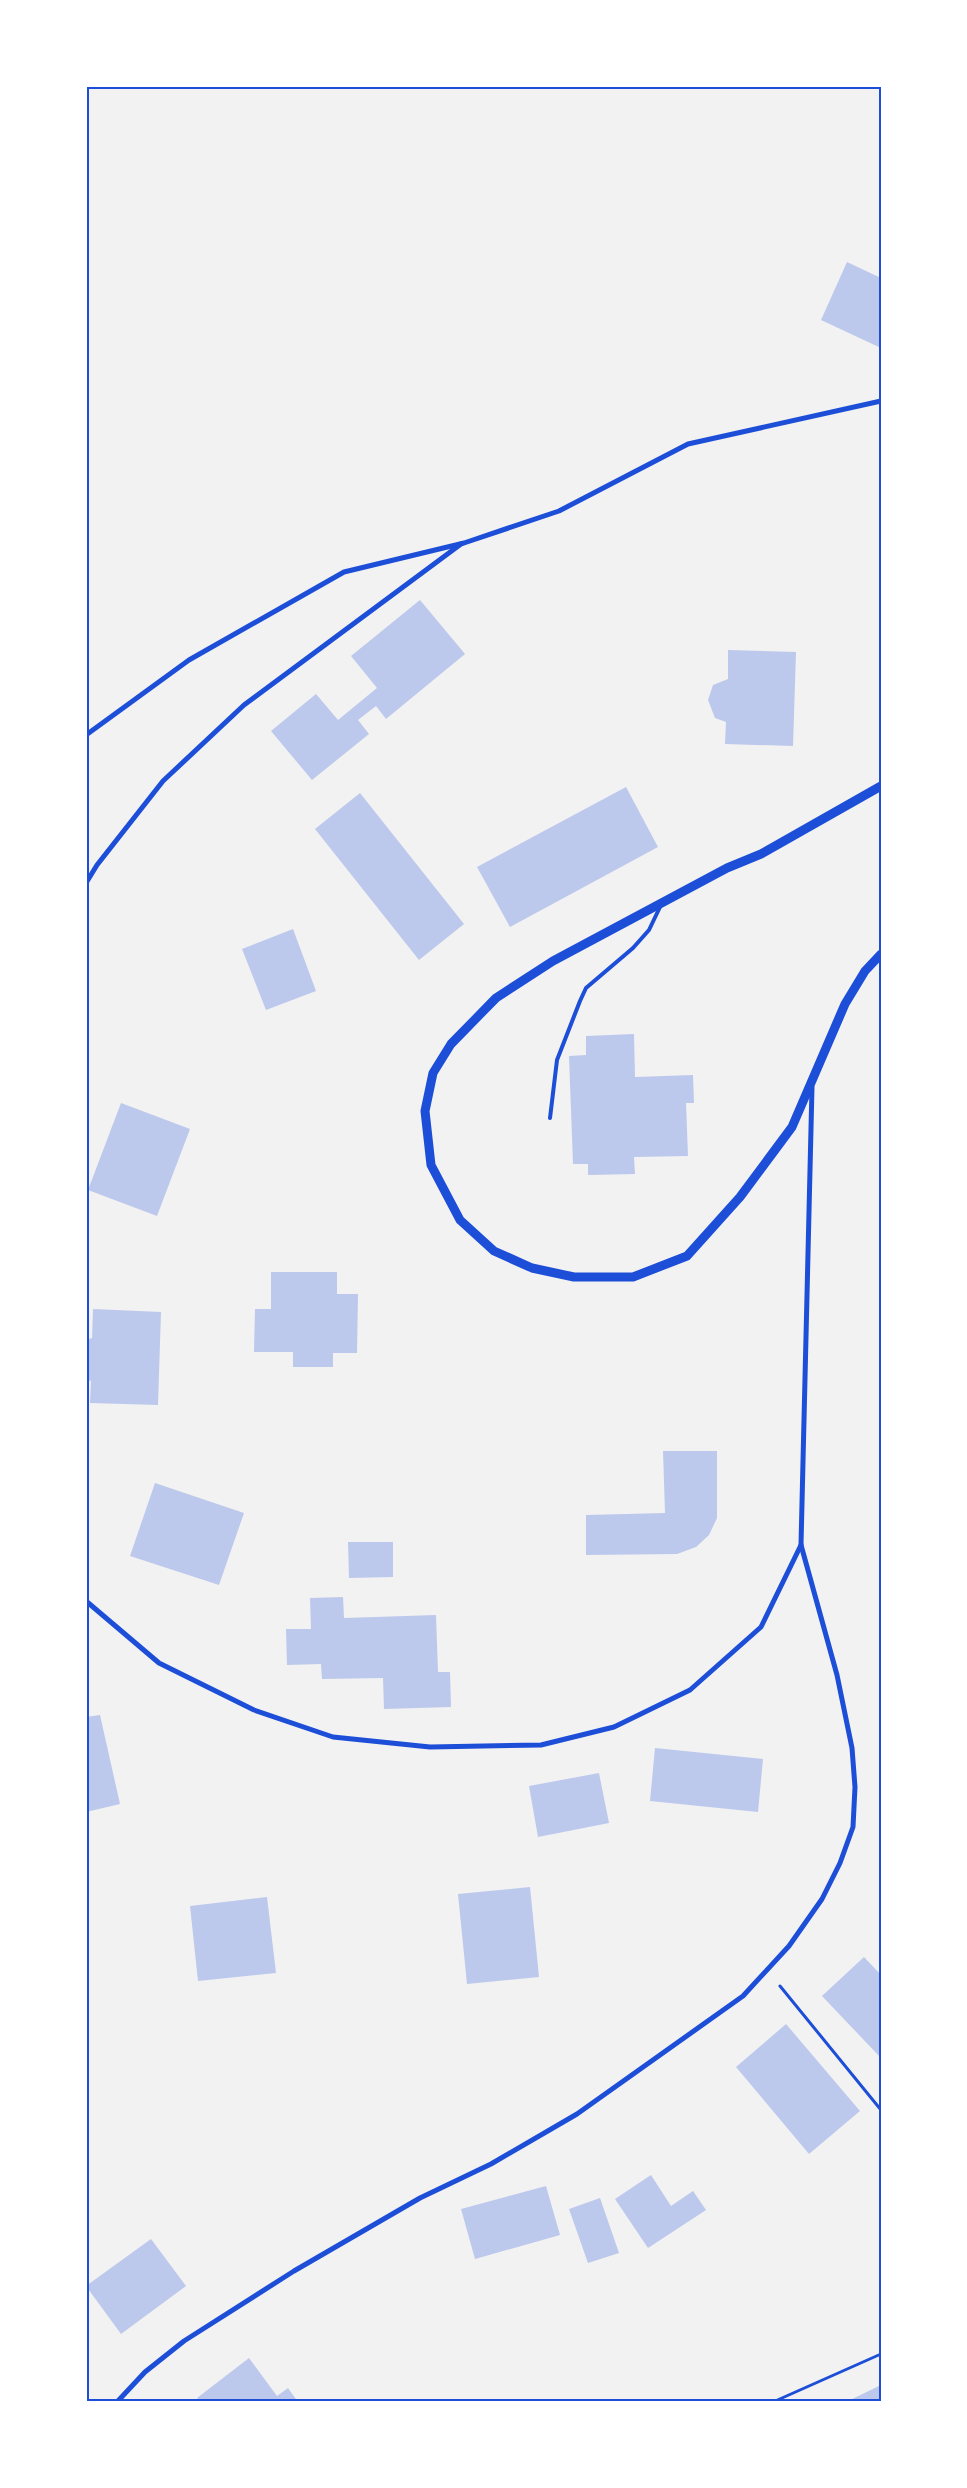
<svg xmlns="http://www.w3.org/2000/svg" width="967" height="2488" font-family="'Exo 2',sans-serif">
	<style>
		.building { fill: #bdc9ec }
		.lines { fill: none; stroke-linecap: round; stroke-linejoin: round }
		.path { stroke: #1d4ed8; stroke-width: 3 }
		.service { stroke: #1d4ed8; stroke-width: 4 }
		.minor { stroke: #1d4ed8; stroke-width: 5 }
		.tertiary { stroke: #1d4ed8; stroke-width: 9 }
		.neatline { fill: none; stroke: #1d4ed8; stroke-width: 2 }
	</style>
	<rect width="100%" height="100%" fill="#f2f2f2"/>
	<g class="building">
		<path d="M847 262 881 278V348L821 320Z"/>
		<path d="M420 600 465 654 386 719 376 706 358 720 369 734 312 780 271 731 316 694 338 720 377 688 351 656Z"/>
		<path d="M728 650 796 652 793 746 725 744 726 722 715 718 708 700 713 685 728 679Z"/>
		<path d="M626 787 658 847 510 927 477 867Z"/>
		<path d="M360 793 464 924 419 960 315 829Z"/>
		<path d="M293 929 316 991 266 1010 242 949Z"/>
		<path d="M634 1034 635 1077 693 1075 694 1103H686L688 1156 634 1157 635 1174 588 1175V1164H573L569 1056 586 1055V1036Z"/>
		<path d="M121 1103 190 1129 157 1216 88 1190Z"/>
		<path d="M271 1272H337V1294H358L357 1353H333V1367H293V1352H254L255 1309H271Z"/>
		<path d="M93 1309 161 1312 158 1405 90 1403 91 1381 86 1380V1340L92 1338Z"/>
		<path d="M663 1451H717V1518L709 1535 696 1547 677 1554 586 1555V1515L665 1513Z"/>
		<path d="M155 1483 244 1513 219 1585 130 1556Z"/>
		<path d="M348 1542H393V1577L349 1578Z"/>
		<path d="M343 1597 344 1618 436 1615 438 1672H450L451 1707 384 1709 383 1678 322 1679 321 1664 287 1665 286 1629H311L310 1598Z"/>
		<path d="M100 1715 120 1804 86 1812V1717Z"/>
		<path d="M655 1748 763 1759 758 1812 650 1801Z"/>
		<path d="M599 1773 609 1823 538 1837 529 1786Z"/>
		<path d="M530 1887 539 1977 467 1984 458 1894Z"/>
		<path d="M267 1897 276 1973 198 1981 190 1906Z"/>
		<path d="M864 1957 881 1975V2058L822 1996Z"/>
		<path d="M786 2024 860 2111 809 2154 736 2067Z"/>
		<path d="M651 2175 671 2206 693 2191 706 2210 648 2248 615 2199Z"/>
		<path d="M546 2186 560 2235 475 2259 461 2209Z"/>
		<path d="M600 2198 619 2253 588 2263 569 2209Z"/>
		<path d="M151 2239 186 2286 121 2334 86 2286Z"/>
		<path d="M249 2358 277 2396 288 2388 298 2402H200L197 2398Z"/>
		<path d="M881 2385V2402H846Z"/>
	</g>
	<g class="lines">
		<g class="path">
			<path d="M780 1986 881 2110"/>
			<path d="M773 2402 881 2354"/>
		</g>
		<path class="service" d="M550 1118 557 1060 580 1001 586 988 633 948 649 930 660 907"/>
		<g class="minor">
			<path d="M86 735 189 660 344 572 464 543 559 511 688 444 881 401"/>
			<path d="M86 883 97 865 163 781 244 705 461 544"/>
			<path d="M86 1601 159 1663 254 1710 333 1737 430 1747 541 1745 614 1727 690 1690 761 1627 801 1545"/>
			<path d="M117 2402 145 2372 184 2341 294 2271 420 2198 491 2164 577 2114 743 1996 789 1946 822 1899 840 1863 853 1827 855 1787 852 1748 837 1675 801 1545 812 1087"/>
		</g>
		<path class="tertiary" d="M881 786 761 854 727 868 553 961 496 998 451 1044 433 1073 425 1111 431 1165 460 1220 494 1251 532 1268 574 1277H633L687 1256 740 1197 792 1127 845 1004 865 971 881 954"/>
	</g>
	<rect width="967" height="2488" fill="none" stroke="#ffffff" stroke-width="175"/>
	<rect x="88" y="88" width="792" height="2312" class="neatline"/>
</svg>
